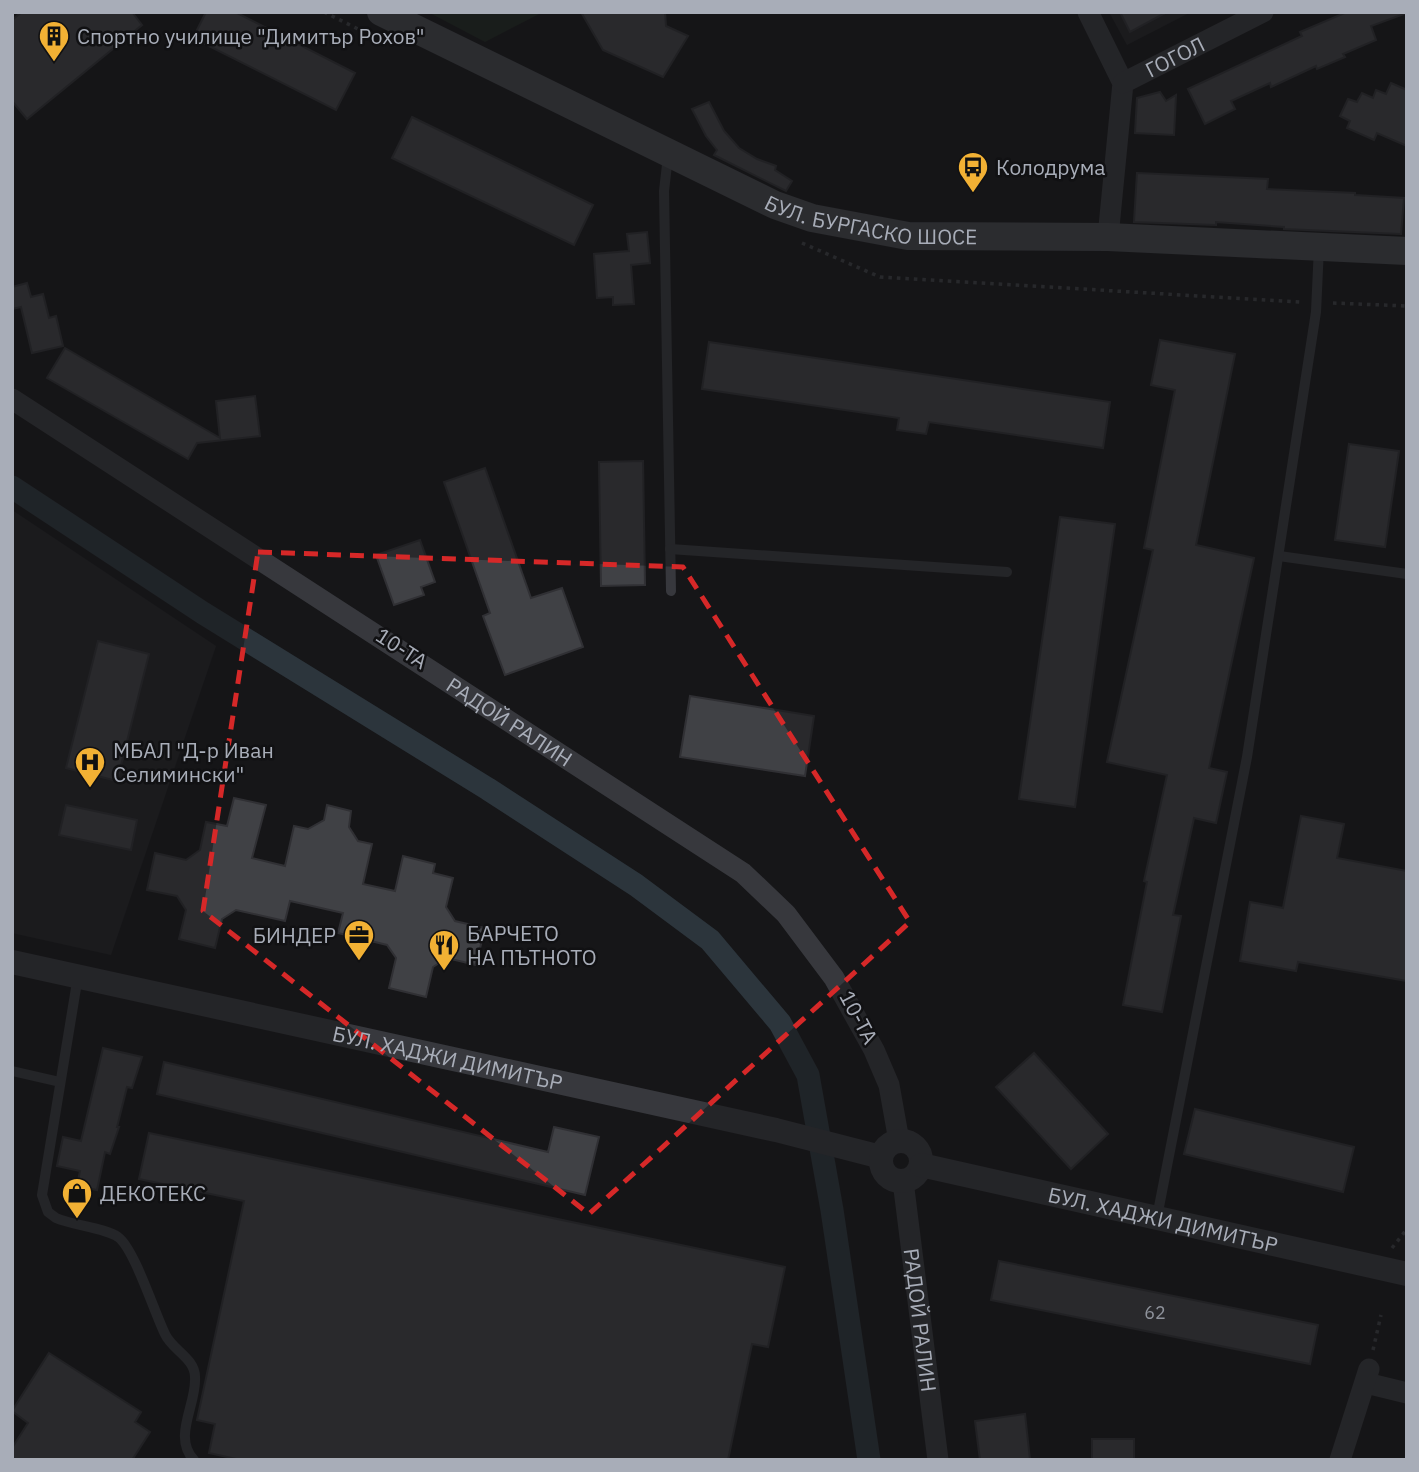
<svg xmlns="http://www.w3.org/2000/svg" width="1419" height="1472" font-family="'IBM Plex Sans',sans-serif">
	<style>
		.built { fill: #222225 }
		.green { fill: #1e261f }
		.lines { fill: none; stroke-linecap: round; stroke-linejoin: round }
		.canal { stroke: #2c353c; stroke-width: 23 }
		.building { fill: #404145; stroke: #303034; stroke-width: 2 }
		.path { stroke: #3d3f44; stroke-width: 3.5; stroke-dasharray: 3.5 5; stroke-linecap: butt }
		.service { stroke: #37383d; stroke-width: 10 }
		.minor { stroke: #37383d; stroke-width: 21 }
		.tertiary { stroke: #37383d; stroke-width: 24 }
		.secondary { stroke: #45474d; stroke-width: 28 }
		.marked { fill: none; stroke: #d62828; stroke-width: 5; stroke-dasharray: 14 9; stroke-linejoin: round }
		.labels { text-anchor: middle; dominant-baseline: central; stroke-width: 5; stroke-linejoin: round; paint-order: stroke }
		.number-label { font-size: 18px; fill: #8e929b }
		.poi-label { font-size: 21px; fill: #a8adb8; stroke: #111113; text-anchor: start }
		.street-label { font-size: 21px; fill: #a8adb8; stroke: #111113 }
	</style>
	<rect width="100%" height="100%" fill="#161618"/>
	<g class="built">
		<path d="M1109 12H1191L1127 45Z"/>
		<path d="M12 510 216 646 111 955 12 933Z"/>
	</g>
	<path class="green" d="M428 12H543L485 42Z"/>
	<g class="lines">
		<path class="canal" d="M12 487 203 613 488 789 636 885 710 940 780 1023 808 1075 832 1210 869 1460"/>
	</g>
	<g class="building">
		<path d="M22 12H132L142 25 27 119 12 101V20Z"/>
		<path d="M206 12H235L355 73 336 110 193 38Z"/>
		<path d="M581 12H665L666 26 688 36 663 77 603 50Z"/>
		<path d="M1120 12H1167L1130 32Z"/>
		<path d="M1347 12H1403L1404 14 1371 26 1376 40 1343 54 1345 57 1317 69 1316 66 1271 87 1270 83 1231 101 1235 109 1205 124 1188 89 1302 36 1300 32Z"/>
		<path d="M1391 83 1407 90V146L1377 133 1374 140 1347 128 1350 121 1340 116 1348 99 1357 102 1362 93 1373 98 1376 90 1386 94Z"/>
		<path d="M1160 92 1166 101 1176 95 1174 135 1135 133 1137 98Z"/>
		<path d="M709 102 724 131 739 148 757 159 776 166 775 170 792 181 786 191 714 155 717 150 706 136 692 109Z"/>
		<path d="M412 117 593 205 574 245 392 158Z"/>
		<path d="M1137 173 1268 179 1267 189 1355 193V195L1404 198 1401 234 1284 229V227L1216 222V225L1134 222Z"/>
		<path d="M647 232 650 263 631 265 634 304 613 305V297L597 298 594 254 629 251 627 234Z"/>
		<path d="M27 283 31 297 43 294 49 318 56 316 63 346 32 353 21 307 12 309V287Z"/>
		<path d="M1160 340 1235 354 1196 545 1254 558 1209 768 1227 772 1216 823 1194 818 1173 915 1181 916 1162 1012 1123 1005 1147 882 1144 881 1167 775 1107 762 1153 550 1144 548 1175 390 1151 385Z"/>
		<path d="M709 342 1110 402 1103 448 929 422 926 434 897 430 899 418 702 389Z"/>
		<path d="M65 348 220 438 216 401 255 396 260 436 197 443 188 459 47 378Z"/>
		<path d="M1349 444 1399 451 1385 547 1335 540Z"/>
		<path d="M643 461 645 585 601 586 599 462Z"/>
		<path d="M485 468 531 598 562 588 583 647 505 675 483 616 490 613 444 482Z"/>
		<path d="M1060 517 1115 524 1075 807 1019 799Z"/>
		<path d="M420 540 435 582 421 587 424 595 394 605 376 555Z"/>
		<path d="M98 641 149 654 117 781 66 768Z"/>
		<path d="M690 696 814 716 805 776 680 757Z"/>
		<path d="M234 798 266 805 252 858 285 866 294 826 308 829 324 820 327 805 351 811 349 827 358 841 372 844 363 884 395 891 403 856 435 864 433 873 453 878 446 907 455 921 485 928 476 965 447 958 433 967 426 997 389 988 396 958 387 945 338 933 343 913 290 901 285 921 236 910 222 919 215 948 179 939 186 910 177 896 147 890 155 853 186 860 200 850 206 822 227 826Z"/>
		<path d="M66 805 137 820 131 850 59 835Z"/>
		<path d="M1301 816 1344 824 1337 858 1407 871V981L1298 962 1296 971 1240 961 1250 902 1283 908Z"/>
		<path d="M103 1048 142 1057 132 1088 127 1087 117 1127H119L110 1154 105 1152 97 1190 77 1186 80 1171 57 1166 63 1137 81 1141Z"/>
		<path d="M1034 1053 1108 1134 1071 1169 996 1087Z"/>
		<path d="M164 1062 548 1152 554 1127 599 1137 585 1195 157 1094Z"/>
		<path d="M1195 1109 1354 1147 1343 1192 1184 1154Z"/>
		<path d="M149 1133 785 1267 768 1347 752 1344 728 1460H241L209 1453 215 1424 197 1420 244 1201 139 1179Z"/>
		<path d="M999 1261 1318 1325 1310 1364 991 1300Z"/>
		<path d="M49 1353 141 1412 135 1422 150 1432 132 1460H12V1448L28 1423 12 1411Z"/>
		<path d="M1025 1414 1030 1460H980L975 1421Z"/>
		<rect x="1092" y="1439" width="42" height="21"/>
	</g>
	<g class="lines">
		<g class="path">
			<path d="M324 12 366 33"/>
			<path d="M802 243 880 277 1300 302"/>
			<path d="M1333 303 1407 306"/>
			<path d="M1392 1248 1407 1229"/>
			<path d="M1373 1350 1381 1315"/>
		</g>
		<g class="service">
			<path d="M668 156 664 191 671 591"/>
			<path d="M670 549 1007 572"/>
			<path d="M1279 556 1407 574"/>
			<path d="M78 976 42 1195 48 1212 56 1218C71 1225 106 1228 118 1237 134 1248 155 1314 165 1334 172 1350 195 1358 195 1377 197 1404 172 1437 194 1460"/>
			<path d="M12 1071 60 1082"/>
			<path d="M1157 1217 1247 757 1316 312 1319 247"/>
		</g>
		<g class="minor">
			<path d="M1088 12 1123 83 1108 237"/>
			<path id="s1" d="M1123 83 1263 12"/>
			<path id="s2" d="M12 399 743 873 786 914 834 978 874 1050 889 1085 899 1141"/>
			<path id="s3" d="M903 1181 938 1460"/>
			<path d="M1366 1383 1407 1393"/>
			<path d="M1340 1460 1369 1369"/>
		</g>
		<g class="tertiary">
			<path id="s4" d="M12 962 776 1130 881 1157"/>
			<circle cx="901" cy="1161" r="20"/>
			<path id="s5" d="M921 1165 1407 1274"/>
		</g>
		<path class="secondary" id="s6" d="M381 12 775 205 812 218 908 236 1108 237 1407 251"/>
	</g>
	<path d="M0 0H1419V1472H0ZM258 552 683 567 910 922 589 1214 203 911Z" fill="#161618" fill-opacity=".55" fill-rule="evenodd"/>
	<path class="marked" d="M258 552 683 567 910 922 589 1214 203 911Z"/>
	<defs>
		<g id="building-pin" transform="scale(1.575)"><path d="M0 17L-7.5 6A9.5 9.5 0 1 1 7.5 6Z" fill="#f2b134" stroke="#111113"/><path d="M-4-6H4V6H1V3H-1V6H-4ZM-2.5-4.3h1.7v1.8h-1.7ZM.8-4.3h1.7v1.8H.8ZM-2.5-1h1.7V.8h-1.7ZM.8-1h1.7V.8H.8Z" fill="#111"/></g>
		<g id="bus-pin" transform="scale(1.575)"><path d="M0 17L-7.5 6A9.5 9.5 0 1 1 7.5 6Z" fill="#f2b134" stroke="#111113"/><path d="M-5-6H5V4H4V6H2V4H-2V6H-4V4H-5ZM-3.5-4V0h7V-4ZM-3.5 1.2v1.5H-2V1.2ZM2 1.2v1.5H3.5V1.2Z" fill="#111"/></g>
		<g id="hospital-pin" transform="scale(1.575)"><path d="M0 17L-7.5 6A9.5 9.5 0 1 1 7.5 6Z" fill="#f2b134" stroke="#111113"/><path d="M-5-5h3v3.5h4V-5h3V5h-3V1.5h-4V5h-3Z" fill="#111"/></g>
		<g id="office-pin" transform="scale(1.575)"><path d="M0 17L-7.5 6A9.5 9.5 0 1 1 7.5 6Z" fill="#f2b134" stroke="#111113"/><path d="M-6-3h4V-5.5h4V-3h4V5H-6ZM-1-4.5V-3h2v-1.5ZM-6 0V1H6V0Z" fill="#111"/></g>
		<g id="restaurant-pin" transform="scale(1.575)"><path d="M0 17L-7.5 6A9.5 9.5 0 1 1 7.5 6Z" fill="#f2b134" stroke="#111113"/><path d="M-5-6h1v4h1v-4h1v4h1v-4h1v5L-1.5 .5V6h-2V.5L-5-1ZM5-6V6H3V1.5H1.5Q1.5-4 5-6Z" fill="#111"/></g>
		<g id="shop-pin" transform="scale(1.575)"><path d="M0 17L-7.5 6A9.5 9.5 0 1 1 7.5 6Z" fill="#f2b134" stroke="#111113"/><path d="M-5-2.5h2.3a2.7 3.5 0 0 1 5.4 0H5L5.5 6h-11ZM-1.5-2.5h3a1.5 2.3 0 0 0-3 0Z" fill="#111"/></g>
	</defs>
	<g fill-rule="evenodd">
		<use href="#building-pin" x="54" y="36"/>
		<use href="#bus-pin" x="973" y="167"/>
		<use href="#hospital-pin" x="90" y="762"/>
		<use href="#office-pin" x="359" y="935"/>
		<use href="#restaurant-pin" x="444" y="945"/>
		<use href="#shop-pin" x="77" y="1193"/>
	</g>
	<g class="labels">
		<g class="number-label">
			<text x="1155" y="1312">62</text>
		</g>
		<g class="poi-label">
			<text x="77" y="36">Спортно училище "Димитър Рохов"</text>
			<text x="996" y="167">Колодрума</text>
			<text x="113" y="750">МБАЛ "Д-р Иван<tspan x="113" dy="24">Селимински"</tspan></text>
			<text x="467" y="933">БАРЧЕТО<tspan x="467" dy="24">НА ПЪТНОТО</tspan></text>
			<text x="336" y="935" text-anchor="end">БИНДЕР</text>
			<text x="100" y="1193">ДЕКОТЕКС</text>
		</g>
		<g class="street-label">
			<text stroke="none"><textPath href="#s1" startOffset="58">ГОГОЛ</textPath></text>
			<text stroke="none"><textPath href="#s6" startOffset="537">БУЛ. БУРГАСКО ШОСЕ</textPath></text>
			<text transform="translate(402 648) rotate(33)">10-ТА</text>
			<text stroke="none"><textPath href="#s2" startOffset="593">РАДОЙ РАЛИН</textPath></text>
			<text transform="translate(859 1017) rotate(62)">10-ТА</text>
			<text stroke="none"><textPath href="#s4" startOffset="446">БУЛ. ХАДЖИ ДИМИТЪР</textPath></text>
			<text stroke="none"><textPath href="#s5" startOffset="248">БУЛ. ХАДЖИ ДИМИТЪР</textPath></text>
			<text stroke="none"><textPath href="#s3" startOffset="140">РАДОЙ РАЛИН</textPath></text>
		</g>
	</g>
	<rect width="1419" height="1472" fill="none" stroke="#a8adb8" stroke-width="28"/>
</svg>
